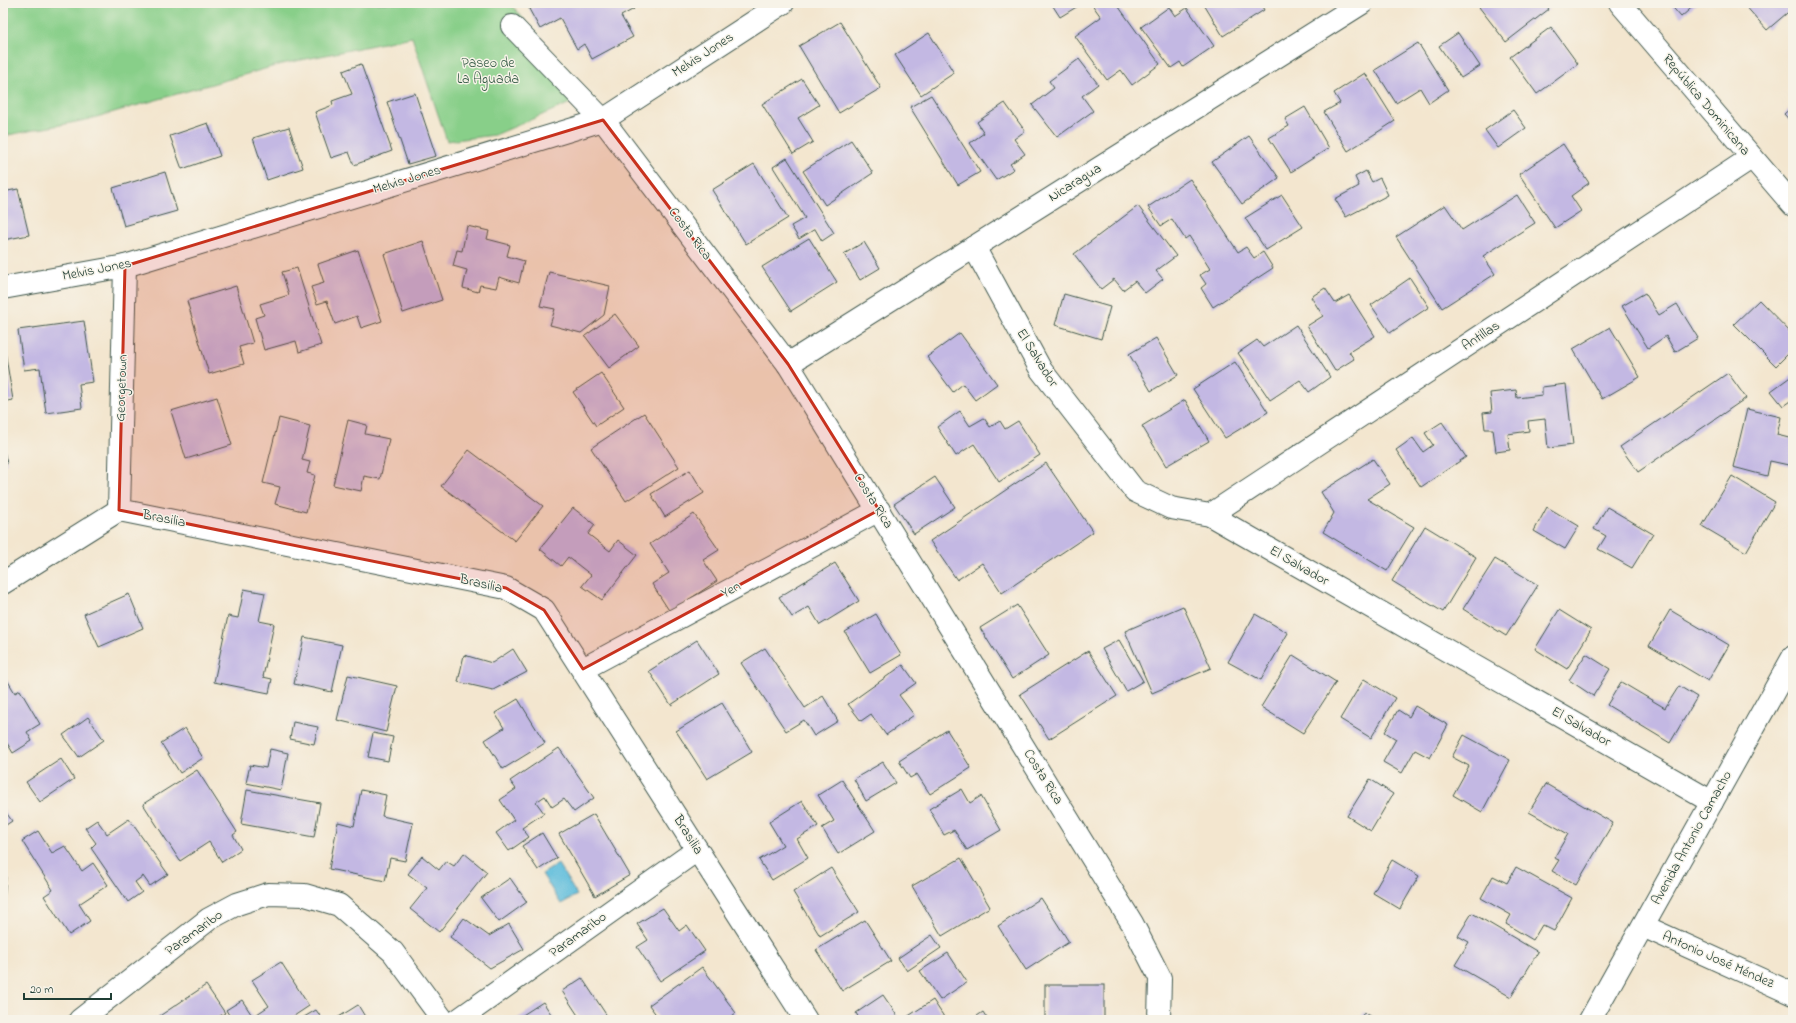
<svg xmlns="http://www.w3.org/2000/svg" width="1796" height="1023" font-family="'Indie Flower',sans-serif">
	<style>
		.green { fill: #88cf89; stroke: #54865e }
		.water { fill: #5ebddc; stroke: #3e7d88 }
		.building { fill: #c3b8e3 }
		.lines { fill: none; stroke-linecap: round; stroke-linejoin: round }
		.minor-casing { stroke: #3f564b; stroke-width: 24 }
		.tertiary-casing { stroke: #3f564b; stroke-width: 24 }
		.minor { stroke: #fff; stroke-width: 22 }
		.tertiary { stroke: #fff; stroke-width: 22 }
		.marked { fill: #c8321e; fill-opacity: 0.2; stroke: #c8321e; stroke-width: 3; stroke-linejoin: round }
		.labels { text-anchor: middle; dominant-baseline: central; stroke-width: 3; stroke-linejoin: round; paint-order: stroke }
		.street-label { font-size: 14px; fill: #1f3d34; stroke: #f7f3e8 }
		.park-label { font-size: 14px; fill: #345a45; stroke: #f7f3e8 }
	</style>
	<rect width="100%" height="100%" fill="#f7f3e8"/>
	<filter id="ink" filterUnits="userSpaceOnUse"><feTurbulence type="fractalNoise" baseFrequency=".025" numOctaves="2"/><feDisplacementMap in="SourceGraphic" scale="8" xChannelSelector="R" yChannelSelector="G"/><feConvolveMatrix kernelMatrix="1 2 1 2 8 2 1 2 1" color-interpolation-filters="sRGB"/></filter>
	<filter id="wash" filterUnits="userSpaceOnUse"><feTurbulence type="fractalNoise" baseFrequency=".012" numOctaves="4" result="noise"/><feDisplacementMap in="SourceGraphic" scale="16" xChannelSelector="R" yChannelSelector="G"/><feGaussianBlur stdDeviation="0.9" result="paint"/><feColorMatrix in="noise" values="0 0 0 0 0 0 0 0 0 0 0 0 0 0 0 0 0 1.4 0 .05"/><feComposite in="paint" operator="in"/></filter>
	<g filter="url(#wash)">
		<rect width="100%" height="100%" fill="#f3e6cf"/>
		<path class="green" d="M3 3H510L589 95 495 135 447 141 412 37 282 64 86 120 3 136Z"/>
		<path class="water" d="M558 864 577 895 561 904 542 874Z"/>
		<g id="blocks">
			<g class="building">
				<path d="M541 3H630L634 9 621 16 633 37 592 59 584 44 577 49 560 18 540 29 529 9Z"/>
				<path d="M1051 3H1083L1060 17Z"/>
				<path d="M1091 3H1116L1160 64 1132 85 1121 70 1107 80 1075 36 1101 17Z"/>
				<path d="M1203 3H1260L1264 10 1223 36Z"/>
				<path d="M1483 3H1544L1549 9 1506 42 1479 7Z"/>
				<path d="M1669 3H1697L1681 17Z"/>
				<path d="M1743 3H1793V8L1767 30Z"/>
				<path d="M1169 7 1175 16 1187 8 1214 46 1183 67 1180 62 1171 68 1141 27Z"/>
				<path d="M840 22 881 88 839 113 799 46Z"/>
				<path d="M1551 27 1578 64 1537 94 1510 57Z"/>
				<path d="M929 33 954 73 921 95 895 55Z"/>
				<path d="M1458 33 1480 66 1461 78 1439 46Z"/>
				<path d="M1418 43 1448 90 1429 103 1420 88 1396 103 1375 70Z"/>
				<path d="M1079 59 1098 84 1082 96 1093 111 1057 137 1032 105 1054 88 1049 81Z"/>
				<path d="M361 64 392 151 354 165 349 152 331 158 315 112 333 105 332 101 352 94 343 71Z"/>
				<path d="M1365 73 1395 121 1348 151 1324 112 1340 103 1334 93Z"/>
				<path d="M802 79 819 105 798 118 813 142 793 154 762 104Z"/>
				<path d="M415 93 436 156 408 164 387 102Z"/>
				<path d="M931 95 980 172 958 185 910 107Z"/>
				<path d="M1005 103 1025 131 1014 139 1025 154 1010 164 1014 169 996 180 970 143 984 133 977 122Z"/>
				<path d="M1793 106V124L1784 114Z"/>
				<path d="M1305 107 1329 148 1291 172 1269 138 1289 126 1285 119Z"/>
				<path d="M1513 110 1526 128 1498 148 1485 130Z"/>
				<path d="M208 123 220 156 182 169 170 136Z"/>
				<path d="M289 127 303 168 267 180 253 138Z"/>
				<path d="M1249 136 1279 178 1242 204 1212 162Z"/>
				<path d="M851 140 873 173 825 205 803 171Z"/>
				<path d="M1563 144 1589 183 1571 196 1581 211 1555 228 1519 174Z"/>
				<path d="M787 158 834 233 822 241 815 229 799 239 791 226 805 218 773 167Z"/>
				<path d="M754 164 788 218 746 244 712 190Z"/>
				<path d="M1366 171 1372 182 1380 178 1388 195 1346 217 1335 199 1359 186 1355 177Z"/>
				<path d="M165 172 177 211 124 226 113 188Z"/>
				<path d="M1190 179 1238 252 1246 247 1254 258 1263 252 1273 268 1213 307 1201 288 1206 284 1200 275 1210 269 1189 236 1185 239 1172 219 1161 226 1148 207Z"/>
				<path d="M18 189 29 235 3 240V192Z"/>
				<path d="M1282 195 1303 227 1266 250 1245 218Z"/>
				<path d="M1517 195 1535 223 1483 256 1495 274 1442 308 1396 237 1445 205 1462 230Z"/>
				<path d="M1138 206 1176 256 1156 271 1163 279 1145 293 1135 281 1123 290 1114 279 1101 289 1074 254Z"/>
				<path d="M467 226 489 231 487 239 510 245 507 256 524 261 519 283 499 277 496 288 480 285 478 292 463 288 467 270 453 266 457 250 462 251Z"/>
				<path d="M809 238 837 282 791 311 762 267Z"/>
				<path d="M423 241 442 300 403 313 384 254Z"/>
				<path d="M864 242 880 268 860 280 844 254Z"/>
				<path d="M358 250 382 321 361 328 357 316 335 324 327 301 317 304 311 287 324 283 318 264Z"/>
				<path d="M297 268 321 345 299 352 296 341 264 350 255 318 264 315 260 304 289 295 282 272Z"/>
				<path d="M549 272 610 286 604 315 581 333 550 325 555 309 540 306Z"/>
				<path d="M1410 278 1429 307 1390 333 1371 305Z"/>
				<path d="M236 286 253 343 239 347 244 364 209 374 187 301Z"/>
				<path d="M1325 288 1335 303 1349 295 1375 336 1349 352 1354 359 1335 371 1307 326 1323 316 1311 297Z"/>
				<path d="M1645 293 1659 315 1677 304 1698 338 1675 352 1666 336 1648 348 1622 306Z"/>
				<path d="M1064 294 1110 307 1101 339 1055 325Z"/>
				<path d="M1759 300 1793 335V349L1776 366 1734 324Z"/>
				<path d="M615 314 639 346 609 368 585 336Z"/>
				<path d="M84 321 93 382 79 384 82 408 46 413 40 368 24 370 18 330Z"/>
				<path d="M1296 325 1330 377 1309 392 1300 380 1270 400 1238 353 1257 340 1263 347Z"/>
				<path d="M1610 327 1640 377 1602 399 1573 349Z"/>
				<path d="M960 333 997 384 975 400 963 384 953 392 927 357Z"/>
				<path d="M1156 338 1178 375 1151 391 1129 354Z"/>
				<path d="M3 339 13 400 3 402Z"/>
				<path d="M1235 362 1268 412 1225 438 1193 389Z"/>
				<path d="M601 373 624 407 596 426 573 392Z"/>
				<path d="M1728 373 1746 398 1638 472 1620 447Z"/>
				<path d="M1793 375V399L1783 406 1771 391Z"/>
				<path d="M1566 384 1573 445 1548 448 1545 419 1528 421 1529 431 1508 434 1510 450 1496 452 1493 429H1485L1483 413 1492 412 1490 393 1516 390 1517 398 1542 395V387Z"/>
				<path d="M217 397 232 445 186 459 171 411Z"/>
				<path d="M1185 400 1209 441 1166 466 1142 426Z"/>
				<path d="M1747 409 1781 417 1777 435 1793 439V466L1770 461 1767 476 1733 467Z"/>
				<path d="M960 411 970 426 984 418 990 427 1000 421 1005 429 1018 421 1040 455 999 482 974 444 956 456 937 427Z"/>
				<path d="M644 413 679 467 626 501 591 448Z"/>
				<path d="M279 418 310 426 302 460 310 462 307 473 315 475 306 512 275 504 280 487 263 483Z"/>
				<path d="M348 420 367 425 365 434 389 439 380 479 364 476 361 491 333 485Z"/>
				<path d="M1442 422 1466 457 1421 487 1396 450 1413 438 1423 452 1433 445 1425 433Z"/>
				<path d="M3 446 7 464 3 465Z"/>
				<path d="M469 450 543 506 515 541 441 486Z"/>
				<path d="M1373 459 1390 484 1367 499 1414 527 1387 571 1323 532 1334 513 1321 492Z"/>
				<path d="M1046 463 1093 532 1002 593 982 563 957 580 930 541Z"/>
				<path d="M690 470 704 493 665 517 651 494Z"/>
				<path d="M1732 476 1775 502 1746 552 1702 526Z"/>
				<path d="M935 477 955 507 914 534 894 504Z"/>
				<path d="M1547 507 1579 526 1565 549 1534 531Z"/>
				<path d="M1607 507 1653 534 1632 568 1598 549 1606 536 1594 529Z"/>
				<path d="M573 508 595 525 588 534 610 551 618 540 637 555 602 600 582 586 591 575 568 557 561 566 540 549Z"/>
				<path d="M694 514 719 550 703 560 717 581 670 612 652 584 669 573 650 544Z"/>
				<path d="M1425 526 1476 557 1443 612 1392 581Z"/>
				<path d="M1495 559 1538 585 1506 636 1463 609Z"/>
				<path d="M835 563 859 601 820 625 809 607 792 617 779 597Z"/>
				<path d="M244 589 265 593 259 621 274 624 263 677 272 679 269 693 214 682 228 616 238 618Z"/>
				<path d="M129 594 143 628 99 647 84 614Z"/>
				<path d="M1017 605 1049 655 1012 679 980 628Z"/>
				<path d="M1183 606 1211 668 1152 693 1125 631Z"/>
				<path d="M1559 610 1591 630 1567 669 1535 649Z"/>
				<path d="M1670 610 1729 645 1708 681 1649 646Z"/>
				<path d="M876 614 901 655 870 673 845 632Z"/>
				<path d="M1255 614 1288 633 1261 680 1228 662Z"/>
				<path d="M304 637 342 645 332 692 294 684Z"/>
				<path d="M697 640 719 674 671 705 649 671Z"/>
				<path d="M1119 640 1143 681 1126 691 1102 649Z"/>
				<path d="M765 648 805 708 823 696 838 721 814 736 804 720 786 731 741 663Z"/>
				<path d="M513 649 527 672 493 690 458 682 464 655 492 663Z"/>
				<path d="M1088 651 1117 696 1049 739 1020 694Z"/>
				<path d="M1586 654 1610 669 1593 696 1569 680Z"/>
				<path d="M1293 655 1336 682 1303 733 1261 707Z"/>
				<path d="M903 665 916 683 899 695 914 715 886 735 871 714 861 721 848 704Z"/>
				<path d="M348 675 397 686 386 732 337 720Z"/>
				<path d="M6 678 15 693 20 690 40 724 27 732 32 741 13 753 7 743 3 746V679Z"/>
				<path d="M1364 679 1395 698 1371 738 1340 719Z"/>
				<path d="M1621 682 1665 708 1679 686 1697 697 1670 743 1607 705Z"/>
				<path d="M518 699 545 743 503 769 485 740 504 728 495 713Z"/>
				<path d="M722 703 752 752 707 779 676 731Z"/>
				<path d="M1415 706 1448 725 1430 758 1415 750 1402 773 1383 762 1396 739 1385 732 1398 710 1409 717Z"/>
				<path d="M88 717 104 740 79 757 63 735Z"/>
				<path d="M293 722 318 727 314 744 290 739Z"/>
				<path d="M185 728 203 758 180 773 161 743Z"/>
				<path d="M947 730 971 768 930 794 917 774 910 778 899 761Z"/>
				<path d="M373 733 393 737 388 761 368 757Z"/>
				<path d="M1464 735 1510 760 1482 812 1453 795 1469 766 1452 757Z"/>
				<path d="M559 748 594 798 574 812 564 799 552 807 545 796 536 802 544 813 522 828 529 837 509 851 496 833 514 820 500 800 516 789 510 781Z"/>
				<path d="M270 749 288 753 281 790 246 783 250 765 266 768Z"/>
				<path d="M61 759 74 779 40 802 26 782Z"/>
				<path d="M883 762 896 783 866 801 854 779Z"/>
				<path d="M197 770 237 832 233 835 241 849 222 862 209 842 180 861 143 804Z"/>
				<path d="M1370 779 1393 794 1371 831 1347 816Z"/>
				<path d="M842 780 875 831 838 854 822 828 834 821 818 795Z"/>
				<path d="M1546 784 1613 823 1576 885 1552 871 1559 860 1554 858 1568 834 1529 812Z"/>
				<path d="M962 789 970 803 981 796 1001 830 967 850 954 830 944 835 929 809Z"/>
				<path d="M247 790 320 803 314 837 241 824Z"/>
				<path d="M361 790 386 795 382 816 413 823 405 861 390 858 385 881 329 869 338 822 354 826Z"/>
				<path d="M802 801 818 826 797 839 808 858 772 880 759 860 783 845 769 822Z"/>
				<path d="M3 808 12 821 3 827Z"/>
				<path d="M594 814 630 875 595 896 559 834Z"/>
				<path d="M129 819 168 874 150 886 143 876 135 882 142 892 128 902 91 848 96 843 85 828 97 820 107 834Z"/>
				<path d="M38 831 52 853 65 846 82 871 93 863 108 885 79 904 90 921 69 935 44 896 53 890 22 841Z"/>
				<path d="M542 833 557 858 538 870 522 846Z"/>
				<path d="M464 853 487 872 439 932 410 909 427 888 408 874 422 856 439 870 446 861 454 866Z"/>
				<path d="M961 858 990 907 942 936 912 886Z"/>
				<path d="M1392 860 1419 876 1400 909 1373 893Z"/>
				<path d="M3 864H7L4 902H3Z"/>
				<path d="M1516 867 1572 898 1554 931 1542 925 1533 940 1506 924 1511 915 1481 898 1493 876 1507 883Z"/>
				<path d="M831 868 859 912 820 936 793 892Z"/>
				<path d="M510 878 527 902 499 922 481 898Z"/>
				<path d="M1041 898 1069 942 1026 970 998 926Z"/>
				<path d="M663 908 679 931 687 925 705 951 660 981 637 947 648 940 637 924Z"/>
				<path d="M1472 913 1538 952 1511 997 1455 965 1469 942 1458 936Z"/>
				<path d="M464 918 489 936 509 924 524 949 490 968 450 937Z"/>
				<path d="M865 920 891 961 842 991 816 950Z"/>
				<path d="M932 935 941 948 907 971 898 958Z"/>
				<path d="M948 953 967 982 940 1000 920 971Z"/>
				<path d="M281 962 309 1006 288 1020H261L257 1014 269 1006 252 980Z"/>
				<path d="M702 967 736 1013 726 1020H660L649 1005Z"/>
				<path d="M582 978 609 1019 607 1020H581L562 991Z"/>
				<path d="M206 985 225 1013 213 1020H160L158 1017Z"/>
				<rect x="1045" y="985" width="59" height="35"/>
				<path d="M883 995 900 1020H860L856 1013Z"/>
				<path d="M242 1000 255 1020H232L226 1010Z"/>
				<path d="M933 1000 946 1020H909L907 1017Z"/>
				<path d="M543 1002 555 1020H515Z"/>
				<path d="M358 1005 367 1020H334Z"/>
				<path d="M316 1010 323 1020H299Z"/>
				<path d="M983 1012 988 1020H971Z"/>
				<path d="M1364 1012 1377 1020H1360Z"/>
			</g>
		</g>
	</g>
	<g filter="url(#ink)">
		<use href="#blocks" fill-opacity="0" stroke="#3f564b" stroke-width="1"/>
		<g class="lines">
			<g class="minor-casing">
				<g id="minor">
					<path d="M1620 3 1793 205"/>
					<path d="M512 26 603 120 788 364 1132 923 1160 978 1159 1020"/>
					<path d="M974 247 1041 370 1135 491 1171 508 1210 515 1712 802"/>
					<path d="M3 288 125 266 603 120 783 3"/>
					<path d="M788 364 1362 3"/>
					<path d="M119 510 125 266"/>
					<path d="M1210 515 1751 158"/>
					<path d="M3 583 119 510 506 588 544 610 806 1020"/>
					<path d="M583 669 879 510"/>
					<path d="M1643 926 1793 994"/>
					<path d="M80 1020 209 919 237 904 268 894 305 895 339 905 393 952 443 1020"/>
					<path d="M458 1020 697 850"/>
				</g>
			</g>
			<g class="tertiary-casing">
				<path id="tertiary" d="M1590 1020 1793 657"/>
			</g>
			<use href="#minor" class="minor"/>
			<use href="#tertiary" class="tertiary"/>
		</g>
	</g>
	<path class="marked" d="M603 120 788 364 879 510 583 669 544 610 506 588 119 510 125 266Z"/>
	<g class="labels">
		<g class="street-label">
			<text transform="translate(703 55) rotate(-33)">Melvis Jones</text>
			<text transform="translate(1706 105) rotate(50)">República Dominicana</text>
			<text transform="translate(407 180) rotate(-17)">Melvis Jones</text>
			<text transform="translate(1075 183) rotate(-32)">Nicaragua</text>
			<text transform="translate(690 234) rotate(53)">Costa Rica</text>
			<text transform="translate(97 270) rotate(-11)">Melvis Jones</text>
			<text transform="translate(1481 336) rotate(-33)">Antillas</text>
			<text transform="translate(1037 358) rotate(58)">El Salvador</text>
			<text transform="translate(122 388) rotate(-88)">Georgetown</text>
			<text transform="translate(873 501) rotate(58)">Costa Rica</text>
			<text transform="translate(164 519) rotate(11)">Brasilia</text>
			<text transform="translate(1299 566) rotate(30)">El Salvador</text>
			<text transform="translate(481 584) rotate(13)">Brasilia</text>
			<text transform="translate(731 590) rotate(-28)">Yen</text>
			<text transform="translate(1581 727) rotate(30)">El Salvador</text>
			<text transform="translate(1043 777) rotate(58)">Costa Rica</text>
			<text transform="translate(688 835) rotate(58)">Brasilia</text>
			<text transform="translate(1692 838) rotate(-61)">Avenida Antonio Camacho</text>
			<text transform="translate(194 933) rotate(-36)">Paramaribo</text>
			<text transform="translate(578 935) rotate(-36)">Paramaribo</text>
			<text transform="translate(1718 960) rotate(24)">Antonio José Méndez</text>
		</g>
		<g class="park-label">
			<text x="488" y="63">Paseo de<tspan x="488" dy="16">La Aguada</tspan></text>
		</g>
	</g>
	<rect width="1796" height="1023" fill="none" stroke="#f7f3e8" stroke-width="16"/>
	<path d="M24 993v6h87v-6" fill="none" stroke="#1f3d34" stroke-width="2"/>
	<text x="30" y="993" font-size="12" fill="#1f3d34" stroke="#f7f3e8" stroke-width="3" paint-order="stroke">20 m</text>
</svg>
